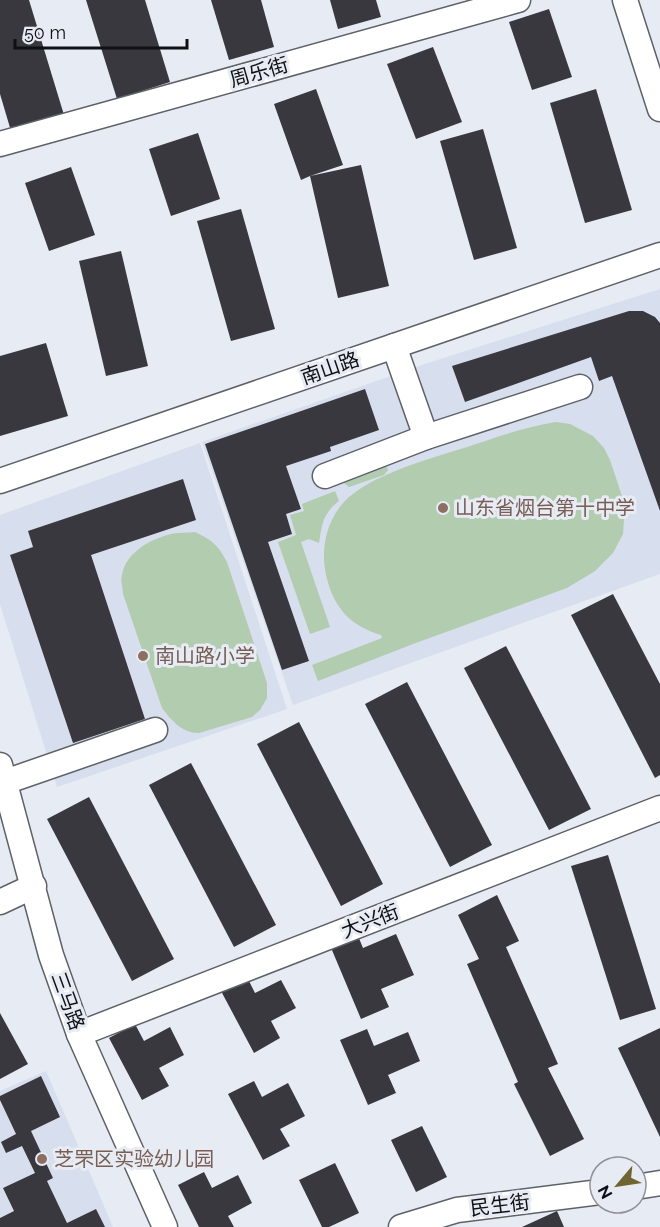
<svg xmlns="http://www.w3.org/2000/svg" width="660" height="1227" font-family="Raleway,'Noto Sans SC',sans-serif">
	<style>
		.built { fill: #d7deed }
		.green { fill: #b2ccb0 }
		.building { fill: #3a383f }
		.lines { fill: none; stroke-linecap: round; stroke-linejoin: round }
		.minor-casing { stroke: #5e6168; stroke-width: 27 }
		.minor { stroke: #fff; stroke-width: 24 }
		.education-dot { fill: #8d6e63; stroke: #e7ebf3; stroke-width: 2 }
		.labels { text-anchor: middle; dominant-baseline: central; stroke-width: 6; stroke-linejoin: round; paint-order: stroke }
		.street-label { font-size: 20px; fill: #0f1013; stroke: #e7ebf3 }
		.education-label { font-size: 20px; fill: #785e54; stroke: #e7ebf3; text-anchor: start }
	</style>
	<rect width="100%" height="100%" fill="#e7ebf3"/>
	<g class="built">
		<path d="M660 289V574L293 705 202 442 425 364Z"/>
		<path d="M200 443 287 709 57 787 0 604V515Z"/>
		<path d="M46 1071 113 1227H0V1091Z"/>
	</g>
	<g class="green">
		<path d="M556 422 570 424 593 436 604 448 610 460 625 505 623 534 613 553 595 571 567 588 413 644 318 681 312 665 382 638 381 635C351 626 335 609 327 579 320 552 325 523 344 502 369 475 429 459 464 448 494 438 524 427 556 422Z"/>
		<path d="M384 466 387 467 388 470 384 475 349 487 344 483 345 480Z"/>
		<path d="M335 491 339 501C323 513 322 524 319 543L309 539 301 542 330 627 310 634 278 542 296 535 290 515 304 511 302 504Z"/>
		<path d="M195 532C212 540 218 545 227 562L267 683V698L260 710 252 717 199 733C182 733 172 721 162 708L123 594C123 588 120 580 122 575 126 552 151 539 171 534 179 532 187 533 195 532Z"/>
	</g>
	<g class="building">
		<path d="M0 0H29L64 115 11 131 0 94Z"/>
		<path d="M86 0H145L170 82 117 99Z"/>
		<path d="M211 0H261L274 47 229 60Z"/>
		<path d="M330 0H376L381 17 338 29Z"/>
		<path d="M549 9 572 77 532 90 509 22Z"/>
		<path d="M433 47 462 122 416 139 387 64Z"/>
		<path d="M316 89 343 165 310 176 361 165 389 286 338 298 310 176 301 180 274 104Z"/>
		<path d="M596 89 632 210 585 223 550 103Z"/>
		<path d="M483 129 517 248 474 260 440 141Z"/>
		<path d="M198 133 220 199 171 216 149 149Z"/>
		<path d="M71 167 95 235 49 251 25 183Z"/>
		<path d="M241 209 275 329 231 341 197 221Z"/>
		<path d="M121 251 148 366 106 376 79 261Z"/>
		<path d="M629 311H643L655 317 660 323V511L612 376 599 381 591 357 465 402 452 366Z"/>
		<path d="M46 343 68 416 0 436V356Z"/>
		<path d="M365 389 379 430 330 447 331 451 286 466 301 509 286 514 292 534 268 542 309 661 282 670 205 444Z"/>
		<path d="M183 479 196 520 91 555 145 719 73 743 10 555 33 547 28 531Z"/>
		<path d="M613 594 660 684V775L655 778 571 615Z"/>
		<path d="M506 646 591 809 549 830 464 668Z"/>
		<path d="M407 682 492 845 450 867 365 704Z"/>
		<path d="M299 722 383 884 341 906 257 744Z"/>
		<path d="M191 763 276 925 234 947 149 785Z"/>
		<path d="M89 797 174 959 132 981 47 819Z"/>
		<path d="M608 855 656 1009 620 1020 571 866Z"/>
		<path d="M497 895 519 941 506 947 558 1064 548 1068 584 1139 550 1156 514 1084 518 1082 467 964 479 959 458 915Z"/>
		<path d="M356 931 363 948 396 934 414 975 381 989 389 1007 361 1019 329 943Z"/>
		<path d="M247 977 255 993 281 980 296 1008 271 1021 280 1038 254 1053 221 991Z"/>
		<path d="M0 1013 28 1064 0 1079Z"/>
		<path d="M135 1024 144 1041 170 1027 184 1055 159 1068 169 1086 142 1100 109 1038Z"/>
		<path d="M660 1028V1137L618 1048Z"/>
		<path d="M367 1029 374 1046 408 1032 420 1061 388 1075 396 1093 368 1105 340 1040Z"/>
		<path d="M41 1076 60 1117 31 1131 53 1178 47 1181 67 1223 96 1209 105 1227H0V1218L14 1211 3 1188 35 1173 22 1146 6 1153 1 1142 16 1134 0 1100V1096Z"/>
		<path d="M254 1081 262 1097 288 1083 305 1116 280 1129 290 1146 263 1160 228 1094Z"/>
		<path d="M422 1126 447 1177 416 1192 391 1140Z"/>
		<path d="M335 1163 359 1213 329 1227H322L299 1180Z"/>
		<path d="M204 1172 212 1188 238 1175 252 1203 228 1216 234 1227H199L178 1185Z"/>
		<path d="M557 1211 564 1227H522Z"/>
	</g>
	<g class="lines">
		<g class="minor-casing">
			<g id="minor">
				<path d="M625 0 660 109"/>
				<path d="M0 144 518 0"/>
				<path d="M394 346 426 437"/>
				<path d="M325 476 426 437 580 387"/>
				<path d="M0 481 660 255"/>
				<path d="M0 765 51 955 79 1034 165 1227"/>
				<path d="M5 782 155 730"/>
				<path d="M0 902 34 886"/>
				<path d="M79 1034 660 808"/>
				<path d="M636 1187 660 1183"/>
				<path d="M401 1227 457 1210 600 1192"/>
			</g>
		</g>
		<use href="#minor" class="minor"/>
	</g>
	<g class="education-dot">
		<circle cx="443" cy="508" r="6"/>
		<circle cx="143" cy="656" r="6"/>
		<circle cx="42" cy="1159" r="6"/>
	</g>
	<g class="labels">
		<g class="street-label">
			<text transform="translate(259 72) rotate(-16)">周乐街</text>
			<text transform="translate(330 368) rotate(-19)">南山路</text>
			<text transform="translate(370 921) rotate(-21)">大兴街</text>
			<text transform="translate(68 1001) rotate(70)">三马路</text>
			<text transform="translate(500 1205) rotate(-7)">民生街</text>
		</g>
		<g class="education-label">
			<text x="455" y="508">山东省烟台第十中学</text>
			<text x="155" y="656">南山路小学</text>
			<text x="54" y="1159">芝罘区实验幼儿园</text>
		</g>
	</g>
	<g transform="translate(618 1185) rotate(241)"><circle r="28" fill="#e7ebf3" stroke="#919399" stroke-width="1.5"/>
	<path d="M0-4.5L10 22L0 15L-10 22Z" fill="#706532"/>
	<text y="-9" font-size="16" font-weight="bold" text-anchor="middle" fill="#0f1013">N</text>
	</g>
	<path d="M15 39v9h172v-9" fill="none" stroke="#0f1013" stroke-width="3"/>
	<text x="24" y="39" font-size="18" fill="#0f1013" stroke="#e7ebf3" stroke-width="4.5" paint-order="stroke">50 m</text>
</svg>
